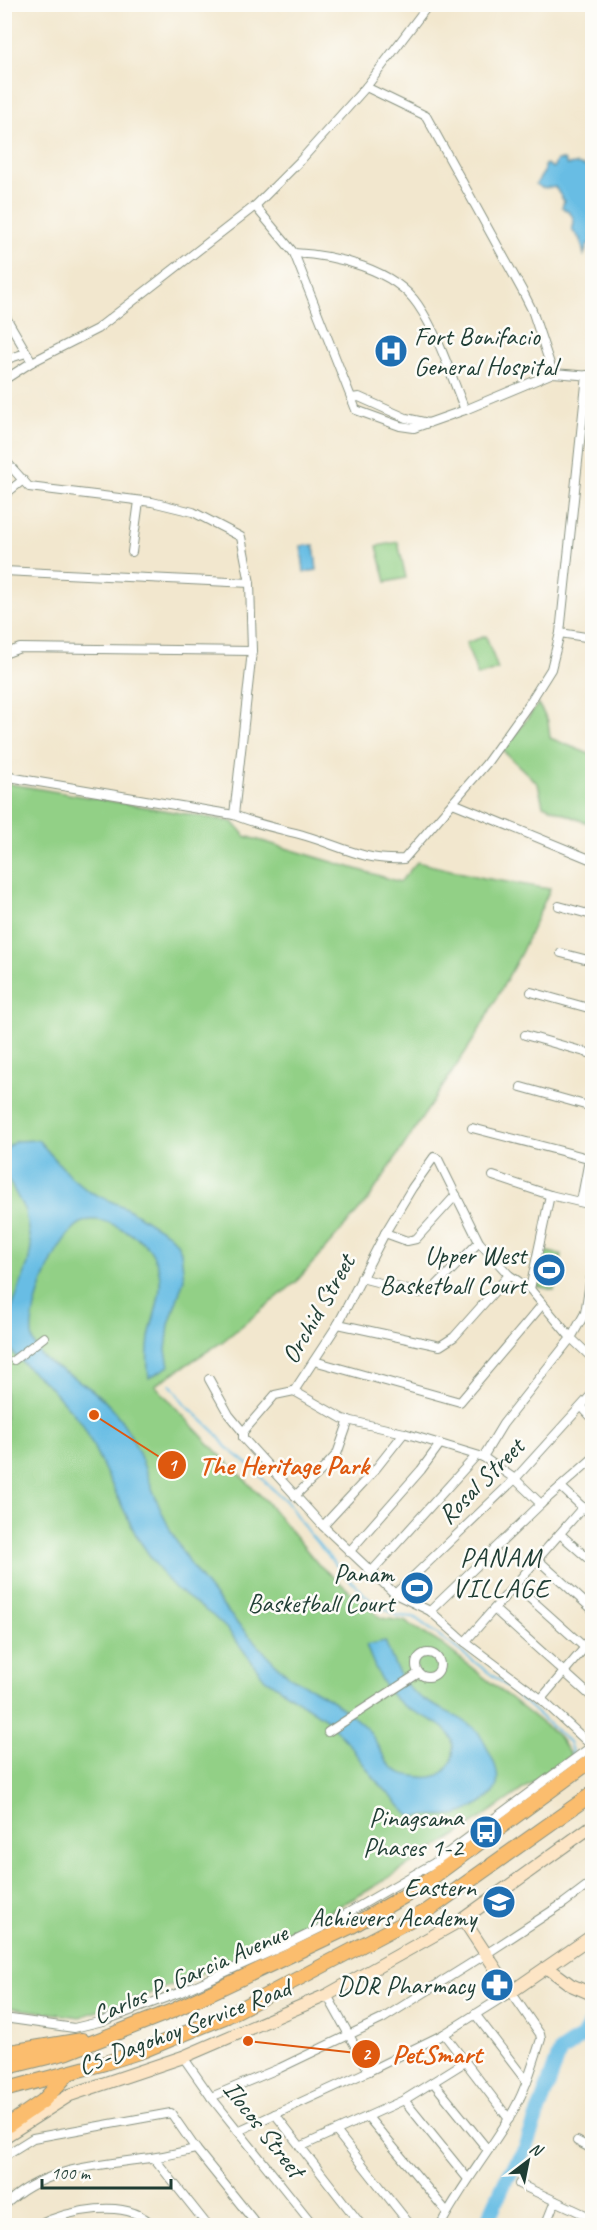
<svg xmlns="http://www.w3.org/2000/svg" width="597" height="2230" font-family="Caveat,sans-serif">
	<style>
		.green { fill: #92d086; stroke: #58865d; stroke-width: 1.5 }
		.water { fill: #68bde4; stroke: #447d8c; stroke-width: 1.5 }
		.lines { fill: none; stroke-linecap: round; stroke-linejoin: round }
		.stream { stroke: #68bde4; stroke-width: 2 }
		.river { stroke: #68bde4; stroke-width: 15 }
		.street-casing { stroke: #889281; stroke-width: 10 }
		.secondary-casing { stroke: #889281; stroke-width: 14 }
		.primary-casing { stroke: #889281; stroke-width: 16 }
		.street { stroke: #fff; stroke-width: 8 }
		.secondary { stroke: #fde5c5; stroke-width: 12 }
		.primary { stroke: #fbbd6e; stroke-width: 14 }
		.labels { text-anchor: middle; dominant-baseline: central; stroke-width: 5; stroke-linejoin: round; paint-order: stroke }
		.poi-label { font-size: 26px; fill: #1f3d34; stroke: #fdfcf7; text-anchor: end }
		.street-label { font-size: 26px; fill: #1f3d34; stroke: #fdfcf7 }
		.neighbourhood-label { font-size: 27px; letter-spacing: 1.5px; fill: #1f3d34; stroke: #fdfcf7 }
		.leader { fill: none; stroke: #de580e; stroke-width: 2 }
		.callout-dot { fill: #de580e; stroke: #fdfcf7; stroke-width: 2 }
		.mark-label { font-size: 18px; text-anchor: middle; font-weight: bold; fill: #fff }
		.callout-label { font-size: 27px; text-anchor: middle; font-weight: bold; fill: #de580e; stroke: #fdfcf7; stroke-width: 5; stroke-linejoin: round; paint-order: stroke }
	</style>
	<rect width="100%" height="100%" fill="#fdfcf7"/>
	<filter id="ink" filterUnits="userSpaceOnUse"><feTurbulence type="fractalNoise" baseFrequency=".0167" numOctaves="2"/><feDisplacementMap in="SourceGraphic" scale="12" xChannelSelector="R" yChannelSelector="G"/><feConvolveMatrix kernelMatrix="1 2 1 2 8 2 1 2 1" color-interpolation-filters="sRGB"/></filter>
	<filter id="wash" filterUnits="userSpaceOnUse"><feTurbulence type="fractalNoise" baseFrequency=".008" numOctaves="4" result="noise"/><feDisplacementMap in="SourceGraphic" scale="24" xChannelSelector="R" yChannelSelector="G"/><feGaussianBlur stdDeviation="1.35" result="paint"/><feColorMatrix in="noise" values="0 0 0 0 0 0 0 0 0 0 0 0 0 0 0 0 0 1.4 0 .05"/><feComposite in="paint" operator="in"/></filter>
	<g filter="url(#wash)">
		<rect width="100%" height="100%" fill="#f2e7ce"/>
		<g class="green">
			<path d="M398 542 406 578 386 582 377 546Z"/>
			<path d="M486 636 498 669 478 676 466 643Z"/>
			<path d="M538 704 548 721 550 738 592 755V825L543 805 538 784 503 751Z"/>
			<path d="M5 783 233 822 245 836 400 882 417 862 484 878 550 889 521 953 476 1036 368 1200 296 1282 222 1342 155 1385 211 1446 266 1501 318 1564 381 1618 404 1621 443 1645 557 1735 571 1756 452 1838 367 1891 299 1928 228 1962 152 1993 80 2017 5 2007Z"/>
			<path d="M544 1251 562 1255 554 1290 536 1286Z"/>
			<path d="M420 1573 431 1584 413 1602 402 1591Z"/>
		</g>
		<g class="water">
			<path d="M557 160H564L567 165 576 164 592 168V242L588 244 584 255 581 240 572 230C577 218 571 213 562 207L564 201 555 187 542 188 536 184 544 172V166L546 164 553 168Z"/>
			<path d="M314 545 317 570 304 572 301 546Z"/>
			<path d="M38 1140 70 1176 88 1191 128 1209 168 1234 177 1243 181 1252 184 1279 169 1325 166 1350 169 1366 149 1378C147 1364 147 1352 149 1338 154 1309 169 1284 153 1255 147 1243 135 1236 124 1230 111 1223 94 1215 81 1223 56 1237 29 1308 32 1335 35 1362 61 1368 79 1381 95 1391 110 1404 121 1420 142 1449 149 1487 165 1519 172 1534 181 1550 190 1564 210 1592 232 1618 256 1643 266 1654 276 1666 288 1675 297 1682 309 1686 318 1692 334 1701 351 1714 364 1726 385 1746 380 1772 413 1776 421 1777 429 1779 436 1776 445 1773 452 1764 453 1755 457 1720 421 1720 401 1704 382 1689 374 1666 366 1645L385 1641C392 1659 398 1676 411 1690 428 1707 456 1712 474 1728 481 1734 485 1744 489 1752 507 1785 497 1796 465 1812 449 1819 431 1813 415 1817L409 1815 373 1777 347 1742 326 1719 265 1679 228 1630 213 1616 176 1589 163 1575 137 1537 82 1423 49 1386 31 1371 14 1354 9 1344V1326L11 1311 28 1264 31 1248 25 1211 8 1179 5 1169 4 1154 9 1146 16 1141Z"/>
		</g>
		<g class="lines">
			<path class="stream" d="M170 1384 185 1404 215 1432 226 1447 256 1470 266 1483 286 1501 308 1532 343 1573 371 1601 398 1616 414 1617 504 1684 569 1742 573 1755"/>
			<path class="river" d="M485 2226 505 2182 525 2149 560 2052 582 2037 592 2021"/>
		</g>
	</g>
	<g filter="url(#ink)">
		<g class="lines">
			<g class="street-casing">
				<g id="street">
					<path d="M366 87 426 116 523 292 532 310 553 373"/>
					<path d="M255 206 294 253C335 255 394 269 418 305 439 336 451 376 465 410"/>
					<path d="M294 253 356 410 400 426 414 428 465 410 553 373 592 376"/>
					<path d="M4 314 32 362"/>
					<path d="M4 360 26 353"/>
					<path d="M4 380 32 362 97 329 255 206 300 161 366 87 429 4"/>
					<path d="M352 398 359 397 406 418 428 423"/>
					<path d="M4 459 29 487 152 502 193 512 241 537 250 583 252 651 234 815"/>
					<path d="M4 495 23 480"/>
					<path d="M132 552 139 501"/>
					<path d="M4 571 250 583"/>
					<path d="M560 633 592 638"/>
					<path d="M4 654 20 648 252 651"/>
					<path d="M4 772 15 778 234 815C257 825 282 829 306 836 343 847 363 861 404 859L486 764 529 704 551 669 560 633 587 375"/>
					<path d="M453 803 592 860"/>
					<path d="M559 906 592 915"/>
					<path d="M561 953 592 961"/>
					<path d="M531 992 592 1009"/>
					<path d="M525 1035 592 1054"/>
					<path d="M521 1087 592 1107"/>
					<path d="M472 1128 592 1159"/>
					<path d="M493 1176 550 1195 592 1205"/>
					<path d="M581 1202 592 1144"/>
					<path d="M385 1233 407 1241 416 1239 456 1195"/>
					<path d="M361 1278 420 1293 432 1290 479 1242"/>
					<path d="M530 1289 550 1195"/>
					<path d="M338 1324 440 1346 454 1337 509 1275"/>
					<path d="M14 1360 44 1337"/>
					<path d="M314 1361 460 1402 542 1305"/>
					<path d="M209 1379 229 1415 243 1432"/>
					<path d="M294 1391 275 1395 243 1432V1438L323 1526 395 1594 430 1611 465 1642 541 1699 592 1746"/>
					<path d="M294 1391 338 1324 385 1233 412 1188 434 1157 438 1159 479 1242 509 1275 530 1289 571 1338 592 1358"/>
					<path d="M294 1391 343 1419 404 1433 483 1457 515 1479 541 1504"/>
					<path d="M582 1407 592 1418"/>
					<path d="M483 1457 503 1424 571 1338 585 1313 592 1270"/>
					<path d="M561 1487 592 1516"/>
					<path d="M295 1496 326 1466 337 1454 349 1420"/>
					<path d="M323 1526 374 1471 404 1433"/>
					<path d="M560 1534 592 1562"/>
					<path d="M349 1552 421 1470 440 1444"/>
					<path d="M537 1559 592 1609"/>
					<path d="M371 1572 476 1456"/>
					<path d="M515 1585 592 1654"/>
					<path d="M395 1594 515 1479 592 1394"/>
					<path d="M494 1609 592 1697"/>
					<path d="M430 1611 541 1504 592 1459"/>
					<path d="M465 1642 583 1507"/>
					<circle cx="428" cy="1665" r="12"/>
					<path d="M541 1699 592 1639"/>
					<path d="M328 1732 419 1673"/>
					<path d="M327 1995 369 2071"/>
					<path d="M475 2014 527 2082"/>
					<path d="M4 2018 74 2028 103 2021 181 1992 288 1944 325 1926 434 1863 592 1746"/>
					<path d="M444 2034 509 2119"/>
					<path d="M183 2057 211 2097 314 2226"/>
					<path d="M433 2082 488 2150"/>
					<path d="M211 2097 280 2068 382 2019 486 1954 564 1903 592 1882"/>
					<path d="M404 2100 468 2179"/>
					<path d="M275 2114 362 2226"/>
					<path d="M368 2117 447 2212"/>
					<path d="M238 2131 369 2071 444 2034 511 1992 540 2034 541 2039C532 2067 524 2095 508 2120 486 2156 460 2188 440 2226"/>
					<path d="M336 2131 411 2226"/>
					<path d="M577 2141 592 2149"/>
					<path d="M300 2147 404 2100 465 2062"/>
					<path d="M4 2156 33 2138 171 2113 196 2149 258 2226"/>
					<path d="M154 2158 208 2226"/>
					<path d="M519 2184 592 2218"/>
					<path d="M4 2206C43 2167 100 2165 151 2158 166 2156 181 2152 196 2149"/>
					<path d="M36 2226C66 2211 128 2196 153 2226"/>
					<path d="M545 2226 555 2201"/>
				</g>
			</g>
			<g class="secondary-casing">
				<g id="secondary">
					<path d="M463 1919 511 1992 592 1936"/>
					<path d="M548 1968 571 1985 592 1994"/>
					<path d="M4 2137 70 2095 183 2057 327 1995 463 1919 592 1826"/>
				</g>
			</g>
			<g class="primary-casing">
				<g id="primary">
					<path d="M4 2053 82 2040"/>
					<path d="M4 2068 68 2052 172 2011 352 1926 415 1890 592 1760"/>
					<path d="M4 2090 105 2063 142 2051 227 2016 427 1911 592 1794"/>
					<path d="M4 2128 43 2101 67 2075"/>
				</g>
			</g>
			<use href="#street" class="street"/>
			<use href="#secondary" class="secondary"/>
			<use href="#primary" class="primary"/>
		</g>
	</g>
	<defs>
		<g id="hospital-disc" transform="scale(1.725)"><circle r="9.5" fill="#1f6fb2" stroke="#fdfcf7"/><path d="M-5-5h3v3.5h4V-5h3V5h-3V1.5h-4V5h-3Z" fill="#fff"/></g>
		<g id="stadium-disc" transform="scale(1.725)"><circle r="9.5" fill="#1f6fb2" stroke="#fdfcf7"/><path d="M0-5a6.5 5 0 1 0 0 10a6.5 5 0 1 0 0-10ZM-3.5-1.8h7v3.6h-7Z" fill="#fff"/></g>
		<g id="bus-disc" transform="scale(1.725)"><circle r="9.5" fill="#1f6fb2" stroke="#fdfcf7"/><path d="M-5-6H5V4H4V6H2V4H-2V6H-4V4H-5ZM-3.5-4V0h7V-4ZM-3.5 1.2v1.5H-2V1.2ZM2 1.2v1.5H3.5V1.2Z" fill="#fff"/></g>
		<g id="school-disc" transform="scale(1.725)"><circle r="9.5" fill="#1f6fb2" stroke="#fdfcf7"/><path d="M0-5L7-2L0 1L-7-2ZM-4 1L0 2.5L4 1V4Q0 6-4 4Z" fill="#fff"/></g>
		<g id="pharmacy-disc" transform="scale(1.725)"><circle r="9.5" fill="#1f6fb2" stroke="#fdfcf7"/><path d="M-2-6h4v4h4v4h-4v4h-4v-4h-4v-4h4Z" fill="#fff"/></g>
	</defs>
	<g fill-rule="evenodd">
		<use href="#hospital-disc" x="391" y="351"/>
		<use href="#stadium-disc" x="549" y="1270"/>
		<use href="#stadium-disc" x="417" y="1588"/>
		<use href="#bus-disc" x="486" y="1832"/>
		<use href="#school-disc" x="499" y="1902"/>
		<use href="#pharmacy-disc" x="497" y="1985"/>
	</g>
	<g class="labels">
		<g class="poi-label">
			<text x="414" y="336" text-anchor="start">Fort Bonifacio<tspan x="414" dy="30">General Hospital</tspan></text>
			<text x="526" y="1255">Upper West<tspan x="526" dy="30">Basketball Court</tspan></text>
			<text x="394" y="1573">Panam<tspan x="394" dy="30">Basketball Court</tspan></text>
			<text x="463" y="1817">Pinagsama<tspan x="463" dy="30">Phases 1-2</tspan></text>
			<text x="476" y="1887">Eastern<tspan x="476" dy="30">Achievers Academy</tspan></text>
			<text x="474" y="1985">DDR Pharmacy</text>
		</g>
		<g class="street-label">
			<text transform="translate(318 1309) rotate(-60)">Orchid Street</text>
			<text transform="translate(481 1481) rotate(-45)">Rosal Street</text>
			<text transform="translate(190 1974) rotate(-24)">Carlos P. Garcia Avenue</text>
			<text transform="translate(184 2027) rotate(-21)">C5-Dagohoy Service Road</text>
			<text transform="translate(264 2129) rotate(52)">Ilocos Street</text>
		</g>
		<g class="neighbourhood-label">
			<text x="501" y="1557">PANAM<tspan x="501" dy="31">VILLAGE</tspan></text>
		</g>
	</g>
	<path class="leader" d="M94 1415L172 1465M248 2041L366 2054"/>
	<g class="callout-dot">
		<circle cx="94" cy="1415" r="6"/>
		<circle cx="248" cy="2041" r="6"/>
		<circle cx="172" cy="1465" r="15"/>
		<circle cx="366" cy="2054" r="15"/>
	</g>
	<g class="mark-label">
		<text x="172" y="1471">1</text>
		<text x="366" y="2060">2</text>
	</g>
	<g class="callout-label">
		<text x="284" y="1474">The Heritage Park</text>
		<text x="437" y="2063">PetSmart</text>
	</g>
	<rect width="597" height="2230" fill="none" stroke="#fdfcf7" stroke-width="24"/>
	<g transform="translate(528 2161) rotate(32)" stroke="#fdfcf7" stroke-width="4.5" paint-order="stroke">
	<path d="M0-4.5L10 22L0 15L-10 22Z" fill="#1f3d34"/>
	<text y="-9" font-size="16" font-weight="bold" text-anchor="middle" fill="#1f3d34">N</text>
	</g>
	<path d="M42 2179v9h129v-9" fill="none" stroke="#1f3d34" stroke-width="3"/>
	<text x="51" y="2179" font-size="18" fill="#1f3d34" stroke="#fdfcf7" stroke-width="4.5" paint-order="stroke">100 m</text>
</svg>
